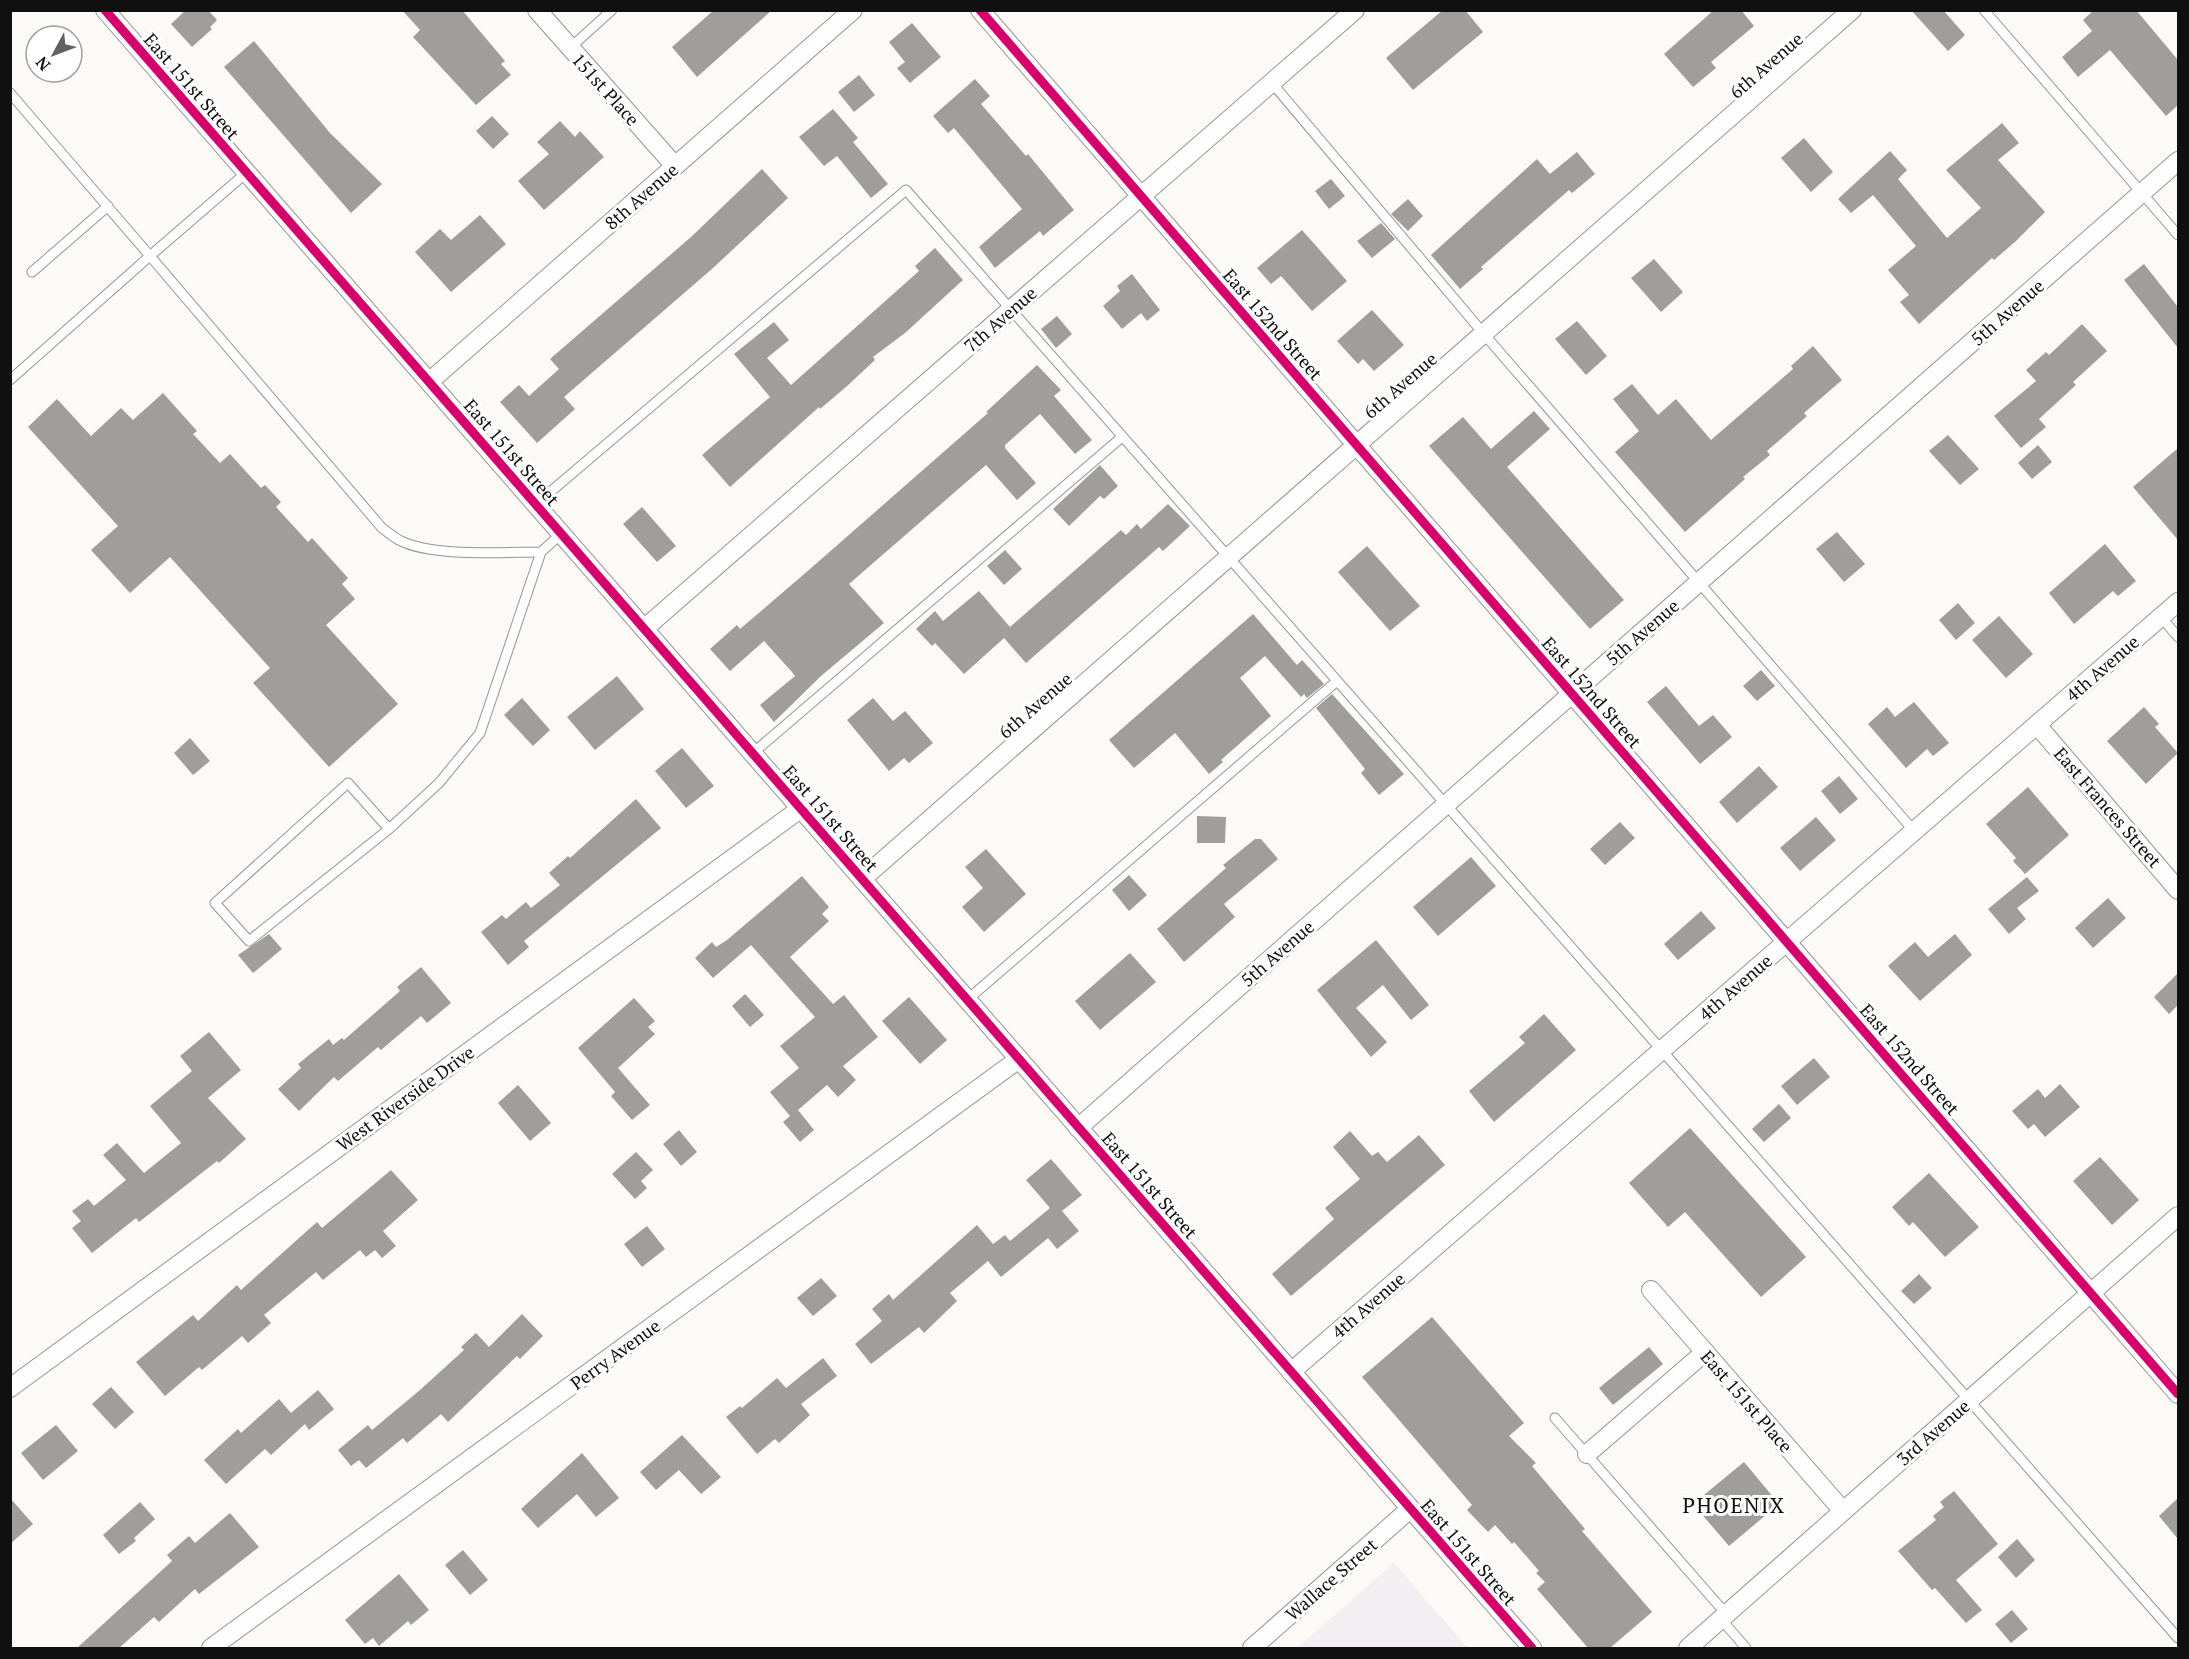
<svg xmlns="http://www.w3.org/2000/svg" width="2189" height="1659" font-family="'PT Serif',serif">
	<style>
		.industrial { fill: #f3eef1 }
		.building { fill: #9f9e9b }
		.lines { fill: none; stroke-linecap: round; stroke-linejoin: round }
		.lane-casing { stroke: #969594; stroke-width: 11 }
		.street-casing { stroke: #969594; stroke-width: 20 }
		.lane { stroke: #fefefe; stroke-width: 9 }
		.street { stroke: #fefefe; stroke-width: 18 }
		.cycleway-casing { stroke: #fff; stroke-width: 13 }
		.cycleway { stroke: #d6006c; stroke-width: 9 }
		.labels { text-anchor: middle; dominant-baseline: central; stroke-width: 6; stroke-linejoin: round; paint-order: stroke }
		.street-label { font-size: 18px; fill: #101010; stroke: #fff }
		.quarter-label { font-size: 21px; letter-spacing: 1.5px; fill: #101010; stroke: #fff }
	</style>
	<rect width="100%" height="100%" fill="#fbfaf6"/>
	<path class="industrial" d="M1394 1563 1468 1648H1297Z"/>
	<g class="building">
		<path d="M186 10H208L217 20 210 27 212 29 192 47 171 24Z"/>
		<path d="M402 10H462L505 61 501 64 511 75 476 105 413 37 420 30Z"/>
		<path d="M714 10H772L697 77 672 47Z"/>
		<path d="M1443 10H1465L1483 32 1413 90 1386 58Z"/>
		<path d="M1714 10H1741L1754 26 1711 62 1716 68 1693 87 1664 54Z"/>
		<path d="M1911 10H1943L1965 35 1948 51Z"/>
		<path d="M2094 10H2136L2178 60V105L2166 116 2110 50 2078 77 2062 57 2092 31 2083 20Z"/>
		<path d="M912 23 941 57 910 83 897 68 905 62 889 42Z"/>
		<path d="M254 41 330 133 382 184 351 213 224 67Z"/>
		<path d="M859 75 875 95 854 112 838 92Z"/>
		<path d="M975 79 990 96 981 104 1026 156 1028 154 1074 210 1043 236 1040 231 995 268 979 247 1022 209 954 128 948 133 933 116Z"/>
		<path d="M833 109 858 138 853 142 888 184 871 198 837 156 824 166 799 137Z"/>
		<path d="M492 116 509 134 493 149 476 131Z"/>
		<path d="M560 121 575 137 580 131 604 157 544 210 518 181 549 154 537 142Z"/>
		<path d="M2002 123 2019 143 1998 160 2045 212 2016 241 1994 260 1992 258 1919 324 1900 302 1909 295 1888 270 1916 246 1873 195 1851 213 1838 199 1890 151 1907 170 1898 179 1947 238 1981 208 1946 170Z"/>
		<path d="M1804 138 1833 172 1811 192 1781 158Z"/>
		<path d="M1577 152 1595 174 1572 193 1569 190 1481 267 1483 269 1460 289 1431 255 1537 159 1550 174Z"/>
		<path d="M762 169 788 198 713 268 564 397 575 409 537 443 500 402 519 385 529 396 559 369 550 359 691 237Z"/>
		<path d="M1331 179 1345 196 1329 209 1315 191Z"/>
		<path d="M1408 199 1423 216 1408 231 1391 214Z"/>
		<path d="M480 215 506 244 451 292 415 252 440 229 451 240Z"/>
		<path d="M1381 223 1395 239 1372 258 1357 241Z"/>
		<path d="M1302 230 1347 281 1312 311 1281 276 1271 284 1257 268Z"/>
		<path d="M935 248 963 280 905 333 873 357 875 360 846 387 820 409 819 407 730 487 702 455 770 397 734 354 774 322 789 340 767 358 791 385 919 271 915 266Z"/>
		<path d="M1654 259 1683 292 1661 312 1631 278Z"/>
		<path d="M2144 264 2178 307V348L2124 280Z"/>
		<path d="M1132 274 1160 310 1147 321 1141 313 1122 329 1103 306 1120 291 1117 286Z"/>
		<path d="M1372 310 1404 345 1374 371 1363 359 1358 364 1337 341Z"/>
		<path d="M1057 316 1072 334 1056 348 1041 329Z"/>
		<path d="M1577 321 1607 356 1586 375 1555 339Z"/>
		<path d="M2082 324 2107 351 2073 382 2076 385 2039 419 2046 427 2021 448 1994 416 2036 381 2026 370 2046 352 2049 355Z"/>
		<path d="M1813 346 1842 380 1804 413 1807 416 1767 451 1770 455 1743 477 1745 479 1685 532 1615 452 1639 431 1613 399 1632 384 1658 415 1676 399 1711 440 1793 369 1791 366Z"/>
		<path d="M1037 365 1061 390 1054 396 1092 440 1075 454 1040 414 1005 445V448L1036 483 1017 500 986 465 849 584 884 623 821 676 774 722 760 705 795 676 792 672 764 641 730 671 710 649 737 625 740 629 810 569 988 413 986 412Z"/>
		<path d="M163 393 197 431 193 434 220 463 230 454 261 488 265 485 281 502 276 507 308 542 312 538 348 578 342 584 355 599 326 625 398 704 329 767 253 683 270 668 170 557 130 593 91 550 118 526 28 427 57 399 91 436 121 408 133 420Z"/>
		<path d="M1534 411 1550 429 1507 467 1624 600 1590 629 1429 446 1463 417 1491 449Z"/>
		<path d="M1948 435 1979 469 1960 485 1929 451Z"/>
		<path d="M2038 445 2052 462 2032 479 2018 463Z"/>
		<path d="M2178 448V540L2133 487Z"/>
		<path d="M1100 465 1118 486 1104 499 1100 496 1069 526 1053 509Z"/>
		<path d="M1168 504 1190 526 1163 551 1159 547 1026 663 1004 638 964 674 935 643 932 646 916 629 935 611 943 621 979 591 1010 627 1121 530 1126 535 1137 524 1141 529Z"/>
		<path d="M642 507 676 546 657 562 623 524Z"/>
		<path d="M1837 532 1865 564 1844 582 1816 549Z"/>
		<path d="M2105 544 2136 581 2118 596 2113 591 2074 624 2049 593Z"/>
		<path d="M1367 546 1420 606 1390 631 1338 572Z"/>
		<path d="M1005 550 1022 569 1004 585 987 566Z"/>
		<path d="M1958 603 1975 623 1956 640 1939 620Z"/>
		<path d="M1253 614 1297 665 1302 660 1324 684 1307 698 1304 694 1301 697 1265 656 1240 678 1271 716 1221 760 1223 762 1209 774 1175 733 1134 768 1109 740Z"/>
		<path d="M1999 616 2033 654 2006 678 1972 640Z"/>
		<path d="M1761 670 1775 686 1757 701 1743 686Z"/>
		<path d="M617 676 644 709 595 750 567 717Z"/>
		<path d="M1666 686 1699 726 1713 715 1732 737 1700 764 1647 702Z"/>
		<path d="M1332 694 1404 774 1379 795 1361 773 1365 769 1316 708Z"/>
		<path d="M522 698 550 730 533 746 504 715Z"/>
		<path d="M873 698 893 721 905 711 933 743 909 763 904 758 889 771 847 720Z"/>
		<path d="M1914 702 1949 743 1933 756 1927 749 1906 768 1868 724 1887 707 1895 717Z"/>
		<path d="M2144 707 2159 724 2155 727 2178 753 2146 784 2107 741Z"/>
		<path d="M190 738 210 761 193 775 174 753Z"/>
		<path d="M682 748 714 786 686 808 655 771Z"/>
		<path d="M1759 766 1778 787 1737 823 1719 802Z"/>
		<path d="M1839 776 1858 799 1840 814 1821 791Z"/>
		<path d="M2028 787 2069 835 2025 874 2013 861 2016 858 1986 824Z"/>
		<path d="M636 799 661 828 524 941 529 947 508 965 481 932 502 915 506 919 526 902 531 908 560 885 549 873 568 856 570 858Z"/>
		<path d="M1197 816 1226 817 1225 843H1197Z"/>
		<path d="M1816 817 1836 840 1800 871 1780 848Z"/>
		<path d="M1620 822 1635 838 1605 865 1590 849Z"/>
		<path d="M1255 839H1261L1278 859 1224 904 1235 917 1184 962 1157 929 1226 868 1223 865Z"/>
		<path d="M986 849 1026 894 984 932 962 907 983 888 965 867Z"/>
		<path d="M1471 857 1496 886 1438 936 1413 907Z"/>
		<path d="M1129 875 1147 895 1129 911 1112 890Z"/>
		<path d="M802 876 829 907 822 914 829 921 790 957 833 1004 844 995 878 1037 843 1066 856 1080 838 1097 827 1085 798 1110 814 1130 800 1142 783 1122 790 1116 770 1092 799 1068 780 1046 815 1017 751 945 713 978 695 958 712 942 716 947 727 940Z"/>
		<path d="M2027 877 2039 891 2017 908 2026 919 2009 934 1988 909Z"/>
		<path d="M2108 898 2126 918 2093 948 2075 928Z"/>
		<path d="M1701 911 1716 928 1678 960 1664 944Z"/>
		<path d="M269 934 282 949 253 973 238 955Z"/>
		<path d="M1955 934 1972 955 1920 1001 1888 966 1915 942 1928 957Z"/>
		<path d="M1376 940 1429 1005 1411 1020 1383 985 1356 1008 1387 1042 1371 1057 1317 990Z"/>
		<path d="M1130 953 1156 982 1100 1030 1075 1001Z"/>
		<path d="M421 967 451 1003 427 1023 421 1016 381 1050 378 1047 338 1081 334 1077 299 1111 278 1089 301 1068 298 1064 329 1039 333 1045 342 1038 344 1040 400 991 397 987Z"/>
		<path d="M2178 973V1005L2169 1014 2154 997Z"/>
		<path d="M745 994 764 1015 750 1027 732 1006Z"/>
		<path d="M909 997 947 1040 920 1064 882 1021Z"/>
		<path d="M634 998 655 1021 648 1027 655 1034 618 1068 650 1105 632 1120 611 1096 615 1092 578 1048Z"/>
		<path d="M1544 1014 1576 1050 1494 1122 1469 1091 1525 1043 1519 1037Z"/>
		<path d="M209 1032 241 1070 208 1098 246 1139 219 1163 217 1161 139 1222 136 1218 92 1253 72 1228 81 1221 72 1211 88 1199 94 1206 126 1180 103 1155 117 1143 144 1173 181 1143 150 1106 192 1071 180 1056Z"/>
		<path d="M1814 1058 1830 1077 1797 1105 1781 1086Z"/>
		<path d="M2060 1084 2080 1107 2045 1137 2034 1124 2028 1129 2012 1111 2038 1089 2045 1098Z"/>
		<path d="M518 1085 551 1123 530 1141 498 1103Z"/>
		<path d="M1779 1104 1791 1118 1764 1142 1752 1129Z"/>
		<path d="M1690 1128 1806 1257 1761 1297 1685 1212 1668 1227 1629 1183Z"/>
		<path d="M679 1130 697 1152 681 1166 663 1144Z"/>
		<path d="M1350 1131 1372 1156 1378 1152 1387 1162 1419 1135 1445 1165 1291 1296 1272 1274 1334 1219 1325 1208 1360 1179 1333 1147Z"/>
		<path d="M636 1152 653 1170 641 1181 647 1188 635 1199 612 1174Z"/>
		<path d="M2100 1157 2139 1200 2112 1225 2073 1181Z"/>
		<path d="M1051 1159 1082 1195 1062 1211 1079 1231 1057 1249 1048 1238 1001 1277 988 1261 950 1293 957 1301 924 1333 919 1327 871 1364 855 1344 882 1321 872 1309 889 1294 893 1300 977 1225 993 1244 1005 1235 1010 1241 1050 1208 1026 1180Z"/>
		<path d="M391 1170 418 1200 383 1231 396 1246 382 1258 375 1250 366 1257 360 1250 323 1280 316 1272 264 1315 271 1323 248 1343 242 1336 202 1370 199 1367 165 1396 136 1362 193 1315 198 1321 237 1285 241 1290 317 1222 322 1228Z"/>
		<path d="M1929 1173 1979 1227 1945 1257 1913 1222 1909 1226 1892 1207Z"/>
		<path d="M647 1226 665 1249 642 1267 624 1244Z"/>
		<path d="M1919 1274 1932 1288 1914 1304 1901 1291Z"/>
		<path d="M821 1278 837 1296 813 1316 797 1298Z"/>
		<path d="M522 1314 543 1336 520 1359 517 1356 448 1422 441 1414 407 1443 403 1438 366 1468 359 1460 351 1466 338 1450 368 1425 372 1430 420 1390 464 1350 461 1347 476 1333 489 1347Z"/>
		<path d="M1432 1317 1524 1423 1509 1436 1536 1463 1532 1466 1585 1529 1582 1531 1652 1612 1610 1648H1588L1537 1589 1545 1582 1536 1573 1539 1571 1514 1542 1512 1544 1495 1525 1488 1532 1467 1510 1472 1505 1362 1377Z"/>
		<path d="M1649 1347 1663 1364 1613 1405 1599 1388Z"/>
		<path d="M823 1358 837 1376 801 1404 810 1415 779 1443 775 1439 757 1454 726 1417 740 1406 742 1408 777 1378 786 1388Z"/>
		<path d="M111 1387 134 1412 115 1429 92 1404Z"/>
		<path d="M318 1390 334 1409 309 1430 305 1424 271 1455 265 1449 226 1484 204 1460 238 1429 241 1433 279 1399 291 1413Z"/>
		<path d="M56 1425 78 1451 43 1480 21 1453Z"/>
		<path d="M682 1435 721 1477 701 1494 679 1470 656 1490 640 1472Z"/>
		<path d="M582 1453 619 1498 596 1517 577 1494 538 1528 521 1509Z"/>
		<path d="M1744 1462 1779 1504 1729 1546 1693 1504Z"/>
		<path d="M1954 1491 1998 1544 1956 1580 1982 1610 1966 1623 1935 1588 1932 1590 1898 1551 1936 1520 1933 1516 1944 1507 1940 1502Z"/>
		<path d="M10 1498 33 1524 10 1544Z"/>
		<path d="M2178 1498V1539L2159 1516Z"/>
		<path d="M140 1502 155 1519 134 1538 136 1541 119 1554 103 1535Z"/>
		<path d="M230 1513 259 1547 199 1594 195 1589 159 1622 154 1617 119 1648H77L172 1561 167 1555 189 1536 195 1543Z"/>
		<path d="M2017 1539 2035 1560 2016 1578 1998 1557Z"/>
		<path d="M463 1550 488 1580 470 1595 445 1565Z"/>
		<path d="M399 1574 429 1610 411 1625 408 1621 379 1646 373 1638 365 1644 345 1620Z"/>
		<path d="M2012 1610 2028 1629 2011 1643 1995 1624Z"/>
	</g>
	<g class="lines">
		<g class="lane-casing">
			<g id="lane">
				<path d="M1984 10 2178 235"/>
				<path d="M570 48 612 10"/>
				<path d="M1272 83 1484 334 1914 831"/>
				<path d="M10 93 150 256 10 380"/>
				<path d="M246 173 150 256 382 528C388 532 394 538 401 541 434 557 503 552 541 552L562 533"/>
				<path d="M32 272 108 206"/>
				<path d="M536 504 906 190 2178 1638"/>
				<path d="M2161 617 2178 637"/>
				<path d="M753 753 1122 437"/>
				<path d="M389 829 348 783 215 903 249 941 389 829 439 783 480 733 541 552"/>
				<path d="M967 1000 1337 681"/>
				<path d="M1555 1418 1727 1615"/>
				<path d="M1721 1619 1746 1648"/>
			</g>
		</g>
		<g class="street-casing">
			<g id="street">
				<path d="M105 10 1532 1648"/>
				<path d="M537 10 675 166"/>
				<path d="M980 10 2178 1394"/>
				<path d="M429 382 853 10"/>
				<path d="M645 628 1355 10"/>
				<path d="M2037 725 2178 890"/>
				<path d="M862 879 1852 10"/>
				<path d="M1078 1128 2178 161"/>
				<path d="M1651 1290 1843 1511"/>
				<path d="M1291 1372 2178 602"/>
				<path d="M10 1388 800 809"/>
				<path d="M1587 1454 1705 1352"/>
				<path d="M211 1648 1019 1059"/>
				<path d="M1252 1648 1410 1509"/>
				<path d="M1688 1648 2178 1216"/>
			</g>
		</g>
		<use href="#lane" class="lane"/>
		<use href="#street" class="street"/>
		<g class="cycleway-casing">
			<g id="cycleway">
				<path d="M105 10 1532 1648"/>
				<path d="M980 10 2178 1394"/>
			</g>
		</g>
		<use href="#cycleway" class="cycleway"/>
	</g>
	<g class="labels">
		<g class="street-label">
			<text transform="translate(1766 65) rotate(-41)">6th Avenue</text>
			<text transform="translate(192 86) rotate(49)">East 151st Street</text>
			<text transform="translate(606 89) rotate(48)">151st Place</text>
			<text transform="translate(641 196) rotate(-41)">8th Avenue</text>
			<text transform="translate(2007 312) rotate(-41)">5th Avenue</text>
			<text transform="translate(1000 319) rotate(-41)">7th Avenue</text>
			<text transform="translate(1273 324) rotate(49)">East 152nd Street</text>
			<text transform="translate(1400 385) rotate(-41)">6th Avenue</text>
			<text transform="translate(512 452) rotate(49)">East 151st Street</text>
			<text transform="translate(1642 632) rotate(-41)">5th Avenue</text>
			<text transform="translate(2102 668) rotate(-41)">4th Avenue</text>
			<text transform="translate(1592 692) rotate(49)">East 152nd Street</text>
			<text transform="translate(1035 705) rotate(-41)">6th Avenue</text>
			<text transform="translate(2108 807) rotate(49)">East Frances Street</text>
			<text transform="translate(831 818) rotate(49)">East 151st Street</text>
			<text transform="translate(1277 953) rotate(-41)">5th Avenue</text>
			<text transform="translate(1735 987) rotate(-41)">4th Avenue</text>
			<text transform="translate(1910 1059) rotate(49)">East 152nd Street</text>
			<text transform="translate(405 1098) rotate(-36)">West Riverside Drive</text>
			<text transform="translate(1150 1185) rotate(49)">East 151st Street</text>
			<text transform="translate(1368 1305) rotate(-41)">4th Avenue</text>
			<text transform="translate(615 1354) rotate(-36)">Perry Avenue</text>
			<text transform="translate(1747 1401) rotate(49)">East 151st Place</text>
			<text transform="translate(1933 1432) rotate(-41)">3rd Avenue</text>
			<text transform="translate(1469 1552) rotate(49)">East 151st Street</text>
			<text transform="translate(1331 1579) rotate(-41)">Wallace Street</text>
		</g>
		<g class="quarter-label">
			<text x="1734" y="1505">PHOENIX</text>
		</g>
	</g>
	<rect width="2189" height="1659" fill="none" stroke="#101010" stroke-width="24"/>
	<g transform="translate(54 54) rotate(229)"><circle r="28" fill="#ffffff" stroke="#9f9f9f" stroke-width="1.5"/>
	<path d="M0-4.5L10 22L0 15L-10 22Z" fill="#626260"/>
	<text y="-9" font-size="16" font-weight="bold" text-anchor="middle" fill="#101010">N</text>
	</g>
</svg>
